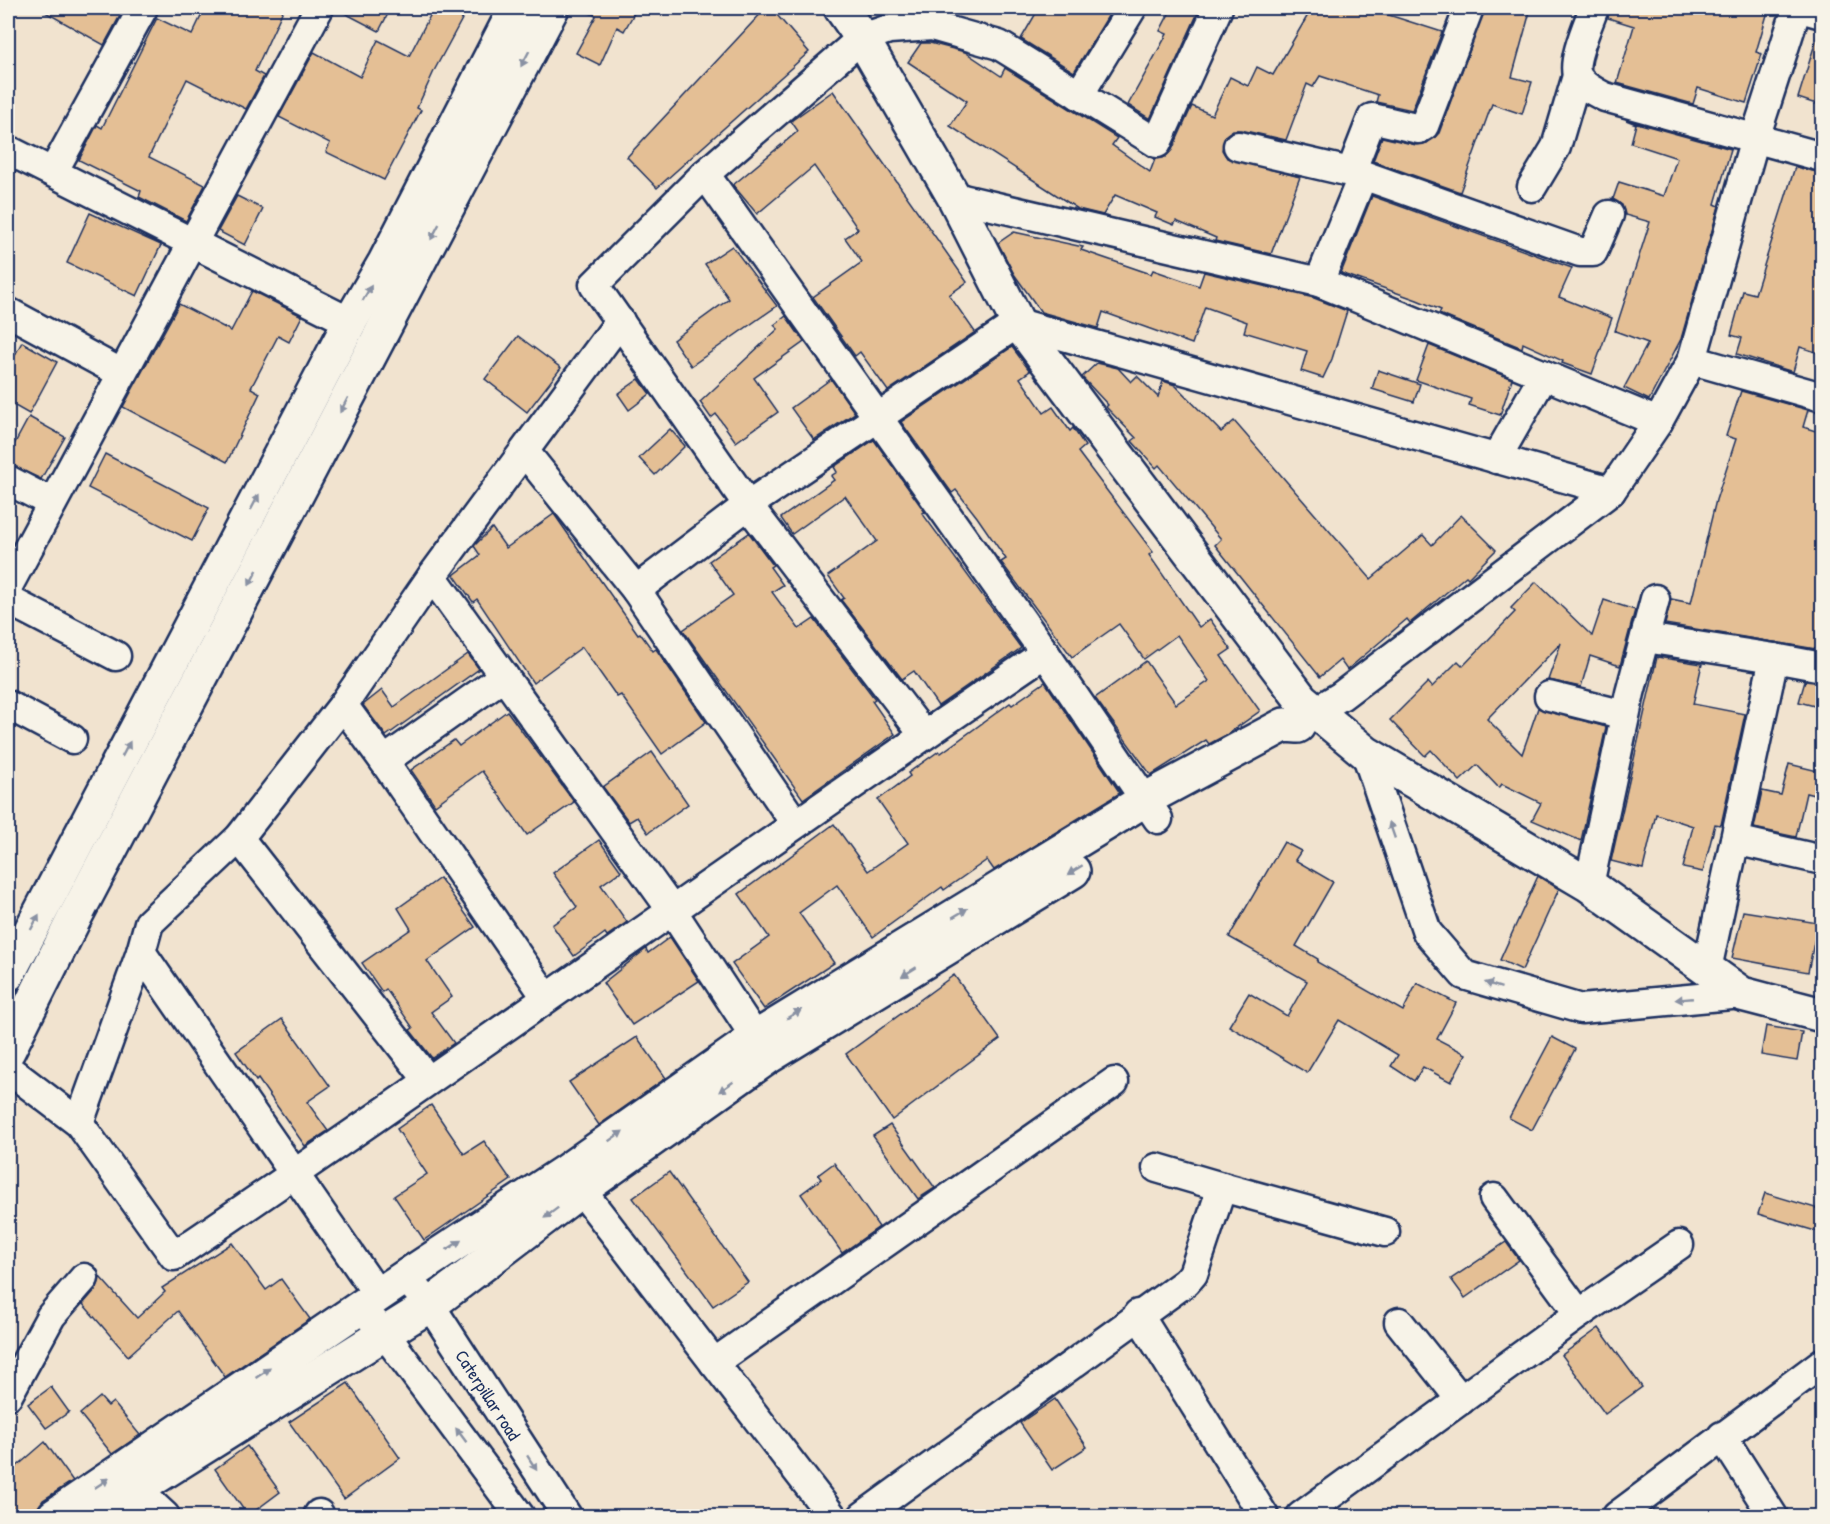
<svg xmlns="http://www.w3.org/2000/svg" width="1830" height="1524" font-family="'Patrick Hand',sans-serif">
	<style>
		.building { fill: #e4bf95; stroke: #1b2f5e; stroke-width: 1.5 }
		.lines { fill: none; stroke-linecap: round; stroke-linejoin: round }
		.street-casing { stroke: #1b2f5e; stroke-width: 33 }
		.secondary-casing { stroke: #1b2f5e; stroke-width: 38 }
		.primary-casing { stroke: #1b2f5e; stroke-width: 38 }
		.street { stroke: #f7f3e8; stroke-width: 28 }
		.secondary { stroke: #f7f3e8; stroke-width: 33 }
		.primary { stroke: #f7f3e8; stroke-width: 33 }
		.oneway { fill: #8991a3 }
		.labels { text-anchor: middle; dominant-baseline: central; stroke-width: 4.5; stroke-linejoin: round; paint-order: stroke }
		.street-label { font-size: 18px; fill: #1b2f5e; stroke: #f7f3e8 }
	</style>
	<rect width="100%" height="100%" fill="#f1e3cf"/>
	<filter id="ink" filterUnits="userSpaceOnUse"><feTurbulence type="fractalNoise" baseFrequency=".0167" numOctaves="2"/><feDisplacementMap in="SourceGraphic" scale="12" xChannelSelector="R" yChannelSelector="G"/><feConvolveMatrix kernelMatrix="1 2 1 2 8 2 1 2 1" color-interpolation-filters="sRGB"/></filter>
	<g filter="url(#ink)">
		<g class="building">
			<path d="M38 8H124L104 45Z"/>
			<path d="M205 8H284L255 71 264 76 246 109 187 79 149 157 205 185 186 221 139 197 141 191 79 160 97 125 102 128 157 18 192 35Z"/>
			<path d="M335 8H391L379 31Z"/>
			<path d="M434 8H468L435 69 417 108 421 110 384 180 326 152 330 143 279 117 314 52 360 77 378 40 409 56Z"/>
			<path d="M581 8H637L624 31 617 27 600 65 576 53 596 16Z"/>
			<path d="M766 8H771L809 52 657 188 627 157Z"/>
			<path d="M1039 8H1113L1074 72 1021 39Z"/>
			<path d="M1172 8H1200L1150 119 1128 105 1167 34 1160 31Z"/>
			<path d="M1312 8H1367L1442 32 1412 110 1376 102 1378 95 1320 76 1313 87 1307 84 1286 140 1241 130H1233L1226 135 1222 150 1227 158 1300 177 1271 254 1215 241 1216 238 1176 221 1174 225 1155 217 1157 213 1115 195 1103 215 1078 209 950 126 967 101 908 62 921 43H930L965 52 1001 76 1005 68 1117 138 1112 145 1150 172 1155 159 1165 157 1172 150 1192 106 1212 115 1230 77 1248 86 1257 67 1273 75Z"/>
			<path d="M1485 8H1531L1512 77 1532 82 1522 114 1492 104 1460 192 1373 161 1382 137 1416 145 1427 143 1439 133Z"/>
			<path d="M1610 8H1769L1756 52 1762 54 1746 103 1698 88 1693 104 1617 83 1634 26 1608 18Z"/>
			<path d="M1818 34H1822V106L1798 98Z"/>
			<path d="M833 91 967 282 949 295 975 332 888 391 860 352 855 356 813 297 862 262 845 238 858 229 814 166 757 214 733 185 798 131 791 121Z"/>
			<path d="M1626 120 1731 149 1715 204 1719 206 1681 339 1649 400 1624 388 1648 343 1615 331 1650 222 1625 215 1622 205 1613 199 1619 182 1664 196 1677 158 1631 143 1636 124Z"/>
			<path d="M1795 167 1822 173V354L1800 347 1793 372 1737 354 1742 338 1731 335 1743 291 1755 294Z"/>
			<path d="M237 196 263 209 245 245 218 231Z"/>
			<path d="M1372 196 1572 268 1559 297 1612 318 1592 374 1562 363 1563 361 1523 343 1522 348 1439 314 1441 310 1417 300 1341 273Z"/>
			<path d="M90 213 161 245 137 296 67 263Z"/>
			<path d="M1014 232 1083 247 1081 250 1151 274 1153 270 1199 286 1204 272 1314 298 1347 311 1332 359 1323 378 1301 371 1307 351 1244 332 1247 322 1205 307 1192 344 1103 312 1098 328 1041 312 1014 274 998 243Z"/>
			<path d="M732 246 777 306 691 366 673 340 729 299 705 264Z"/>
			<path d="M252 291 302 316 289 342 278 336 251 388 260 393 227 462 123 407 179 304 231 331Z"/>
			<path d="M786 316 804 342 754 378 778 412 736 442 716 414 711 418 700 402 778 329 774 325Z"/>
			<path d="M518 336 561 368 527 412 485 379Z"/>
			<path d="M22 342 57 362 29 414 8 402V368Z"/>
			<path d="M1429 345 1512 379 1500 415 1469 405 1471 399 1416 380Z"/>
			<path d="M1012 347 1030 371 1020 378 1044 413 1053 407 1070 431 1073 428 1085 446 1078 452 1153 552 1149 555 1199 627 1210 619 1231 649 1221 656 1260 711 1226 735 1209 744 1206 740 1151 775 1095 698 1146 661 1176 704 1209 681 1177 635 1144 659 1119 624 1072 657 1001 562 1006 559 977 517 956 490 952 493 901 422Z"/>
			<path d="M1097 363 1118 368 1131 382 1137 376 1158 397 1163 381 1175 385 1221 432 1234 421 1371 579 1423 535 1432 545 1461 515 1496 550 1468 578 1466 576 1410 623 1407 619 1347 670 1340 660 1320 677 1215 545 1221 539 1159 465 1156 468 1132 441 1136 438 1106 407 1108 405 1082 377Z"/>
			<path d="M1378 370 1420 384 1414 402 1372 389Z"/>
			<path d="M639 379 650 394 629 410 618 394Z"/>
			<path d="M831 379 855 413 814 440 791 408Z"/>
			<path d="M1741 391 1808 410 1803 427 1822 433V650L1665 624 1671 599 1691 603 1716 500 1736 439 1726 436Z"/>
			<path d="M29 417 65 437 41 479 8 464V456Z"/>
			<path d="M670 429 685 446 655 475 639 458Z"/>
			<path d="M874 440 925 512 922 513 1021 648 938 706 914 671 902 679 841 600 844 598 828 576 877 541 845 496 792 534 781 518 834 480 831 476 837 472 834 467Z"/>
			<path d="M105 454 209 508 192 541 88 488Z"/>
			<path d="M554 514 638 634 640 633 653 651 656 649 706 722 662 754 621 695 617 697 582 647 533 683 477 599 473 602 454 575 480 555 474 546 492 528 506 548Z"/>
			<path d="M749 533 773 565 770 567 783 585 772 592 799 629 814 619 875 699 872 701 895 734 803 799 683 630 733 595 709 561Z"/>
			<path d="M1536 582 1592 636 1604 600 1635 610 1620 666 1590 656 1581 687 1548 680 1561 643 1487 719 1522 754 1538 708 1606 727 1581 841 1532 820 1541 803 1502 784 1499 788 1477 765 1460 781 1431 750 1425 756 1390 720 1428 682 1432 687 1458 661 1463 666 1515 612 1511 608Z"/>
			<path d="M468 654 479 669 386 736 363 705 382 690 394 707Z"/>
			<path d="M1657 657 1702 664 1693 704 1745 714 1721 825 1715 824 1703 872 1683 868 1693 826 1656 814 1643 869 1611 861Z"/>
			<path d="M1805 681 1822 683V708L1799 702Z"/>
			<path d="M1045 682 1120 793 994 870 987 860 944 890 942 887 873 937 837 885 799 913 834 963 764 1009 732 964 769 937 739 894 834 824 868 871 908 843 878 800 910 776 908 773 939 751 941 753 1010 703 1012 705Z"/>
			<path d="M507 711 574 802 527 835 482 771 435 805 411 770 454 740 459 746Z"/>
			<path d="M652 752 688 804 648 833 637 817 629 822 603 787Z"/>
			<path d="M1789 764 1822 772V797L1806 793 1796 837 1754 828 1762 791 1781 795Z"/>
			<path d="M599 840 621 871 601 885 627 922 607 936 605 933 574 956 552 925 577 907 553 873Z"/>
			<path d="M1284 842 1301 851 1295 860 1333 882 1296 946 1318 959 1317 962 1403 1011 1417 983 1456 1003 1437 1039 1466 1054 1451 1082 1423 1067 1414 1081 1391 1066 1398 1055 1339 1020 1307 1073 1229 1026 1249 993 1287 1016 1307 981 1229 937Z"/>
			<path d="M1538 876 1559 889 1522 970 1500 960Z"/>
			<path d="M440 878 475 927 427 961 452 997 431 1012 454 1043 432 1058 410 1030 413 1028 386 989 382 992 362 963 411 929 398 908Z"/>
			<path d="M1743 911 1818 923 1808 972 1732 958Z"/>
			<path d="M670 937 699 981 632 1025 603 983 646 949 648 953Z"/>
			<path d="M954 975 1000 1039 892 1120 846 1054Z"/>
			<path d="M282 1019 330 1086 307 1102 328 1131 305 1146 258 1079 256 1081 236 1052Z"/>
			<path d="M1766 1026 1802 1032 1797 1061 1761 1055Z"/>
			<path d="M637 1037 666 1078 599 1125 569 1082Z"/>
			<path d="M1552 1037 1575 1049 1532 1130 1509 1118Z"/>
			<path d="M431 1105 464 1154 484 1141 511 1180 424 1240 394 1196 427 1174 397 1129Z"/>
			<path d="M890 1125 935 1188 918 1199 873 1136Z"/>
			<path d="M834 1163 879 1227 842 1253 801 1194 821 1179 818 1175Z"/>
			<path d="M669 1172 748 1282 713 1306 633 1198Z"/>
			<path d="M1765 1193 1822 1210V1233L1758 1214Z"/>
			<path d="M1506 1242 1519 1260 1465 1298 1451 1279Z"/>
			<path d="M232 1243 266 1290 281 1279 310 1319 225 1377 178 1311 128 1356 83 1304 97 1288 100 1277 137 1318 165 1292 162 1288Z"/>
			<path d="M1599 1328 1642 1387 1605 1414 1562 1355Z"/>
			<path d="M348 1383 400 1458 344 1499 289 1422Z"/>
			<path d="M51 1387 69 1412 46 1428 28 1404Z"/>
			<path d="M100 1397 108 1406 113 1402 140 1435 112 1454 80 1414Z"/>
			<path d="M1055 1399 1087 1447 1052 1470 1020 1423Z"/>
			<path d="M45 1442 73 1481 43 1500 33 1516H8V1474Z"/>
			<path d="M247 1446 280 1492 248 1516 215 1469Z"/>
		</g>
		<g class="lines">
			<g class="street-casing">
				<g id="street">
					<path d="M1594 8C1589 22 1570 64 1578 77 1583 86 1595 92 1605 97L1822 157"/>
					<path d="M1800 8 1822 14"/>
					<path d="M1079 95 1132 8"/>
					<path d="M1238 146 1363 175"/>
					<path d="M8 150 350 322"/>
					<path d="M53 172 143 8"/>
					<path d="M1351 172 1372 118 1419 129 1424 126 1469 8"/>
					<path d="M705 174 1045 653 1158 819"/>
					<path d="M1532 187 1556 147 1577 76"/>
					<path d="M954 197 1319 282 1658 422"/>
					<path d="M1319 282 1363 175 1580 252H1593L1609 215"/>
					<path d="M8 312 121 373"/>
					<path d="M620 321 432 576 671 909 767 1055"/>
					<path d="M1692 360 1822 397"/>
					<path d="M525 452 636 590 795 823"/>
					<path d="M1496 459 1544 375"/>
					<path d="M8 480 52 503"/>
					<path d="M8 586 319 8"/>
					<path d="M636 590 748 505 1018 323 1611 491"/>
					<path d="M8 600 116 656"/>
					<path d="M1645 638 1774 658"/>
					<path d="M504 676 384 761 546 997"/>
					<path d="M1549 696 1625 715"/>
					<path d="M8 705 72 739"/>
					<path d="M343 705 384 761"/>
					<path d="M1314 712 1341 696 1611 491 1658 422 1692 360 1755 138 1797 8"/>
					<path d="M924 735 748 505 594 285 705 174 862 38 889 29 932 26 999 45 1157 143 1218 8"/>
					<path d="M1366 753 1427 932 1464 975 1581 1009 1742 994"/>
					<path d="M239 838 428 1080"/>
					<path d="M1735 840 1822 860"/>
					<path d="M1589 885 1630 693 1655 599"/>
					<path d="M141 952 378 1295"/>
					<path d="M1707 969 1774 658 1822 667"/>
					<path d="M8 1069 79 1123 174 1256C467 1058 752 851 1045 653"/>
					<path d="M79 1123 141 952 149 923 239 838 343 705 432 576"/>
					<path d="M1157 1168 1222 1187"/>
					<path d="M568 1173 832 1516"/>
					<path d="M405 1277 430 1305 567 1516"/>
					<path d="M361 1307 385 1334 520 1516"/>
					<path d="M1138 1314 1264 1516"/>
					<path d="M1579 1314 1679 1245"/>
					<path d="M1399 1322 1461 1400"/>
					<path d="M714 1363 1114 1082"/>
					<path d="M8 1395 51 1316 84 1278"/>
					<path d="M1722 1436 1773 1516"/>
					<path d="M136 1489 165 1516"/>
					<path d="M318 1516 319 1514"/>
					<path d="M863 1516 1186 1282 1193 1274 1222 1187 1385 1232"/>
					<path d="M1301 1516 1579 1314 1494 1198"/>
					<path d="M1617 1516 1822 1363"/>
				</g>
			</g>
			<g class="secondary-casing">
				<g id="secondary">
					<path d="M841 8 862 38 954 197 1018 323 1301 699 1366 753 1589 885 1742 994 1822 1015"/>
					<path d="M102 1511 430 1305 581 1190 768 1057 1073 871"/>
					<path d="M54 1516 405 1277 566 1171 755 1038 1146 799 1284 725 1298 726"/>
				</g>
			</g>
			<g class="primary-casing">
				<g id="primary">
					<path d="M8 974 350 322 385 262 516 8"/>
					<path d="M8 1051 74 919 552 8"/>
				</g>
			</g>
			<use href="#street" class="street"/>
			<use href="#secondary" class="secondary"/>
			<use href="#primary" class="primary"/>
		</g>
		<defs><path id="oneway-solid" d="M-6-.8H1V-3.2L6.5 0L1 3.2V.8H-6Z" transform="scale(1.5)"/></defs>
		<g class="oneway">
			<use href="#oneway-solid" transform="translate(525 59) rotate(118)"/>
			<use href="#oneway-solid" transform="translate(435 232) rotate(118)"/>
			<use href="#oneway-solid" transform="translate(367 293) rotate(-60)"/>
			<use href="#oneway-solid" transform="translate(344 405) rotate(118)"/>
			<use href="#oneway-solid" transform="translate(255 502) rotate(-62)"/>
			<use href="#oneway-solid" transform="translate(253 578) rotate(118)"/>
			<use href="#oneway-solid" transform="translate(126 749) rotate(-62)"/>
			<use href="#oneway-solid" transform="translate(1392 830) rotate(-109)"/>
			<use href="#oneway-solid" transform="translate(1075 870) rotate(148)"/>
			<use href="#oneway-solid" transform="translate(960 913) rotate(-31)"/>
			<use href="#oneway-solid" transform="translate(35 922) rotate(-62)"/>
			<use href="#oneway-solid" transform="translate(909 972) rotate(148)"/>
			<use href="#oneway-solid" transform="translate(1493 985) rotate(-162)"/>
			<use href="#oneway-solid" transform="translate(1684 999) rotate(175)"/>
			<use href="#oneway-solid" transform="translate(794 1014) rotate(-31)"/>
			<use href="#oneway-solid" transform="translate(726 1087) rotate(145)"/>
			<use href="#oneway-solid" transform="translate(616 1136) rotate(-35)"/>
			<use href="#oneway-solid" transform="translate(551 1213) rotate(143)"/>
			<use href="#oneway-solid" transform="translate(454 1245) rotate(-33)"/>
			<use href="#oneway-solid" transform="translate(263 1373) rotate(-34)"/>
			<use href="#oneway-solid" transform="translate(461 1435) rotate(-127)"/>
			<use href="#oneway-solid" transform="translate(532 1463) rotate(57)"/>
			<use href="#oneway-solid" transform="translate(102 1483) rotate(-34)"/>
		</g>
	</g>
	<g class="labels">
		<g class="street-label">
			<text transform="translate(488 1395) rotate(57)">Caterpillar road</text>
		</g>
	</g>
	<rect width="1830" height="1524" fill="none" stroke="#f7f3e8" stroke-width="30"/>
	<rect x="15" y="15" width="1800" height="1494" fill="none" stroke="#1b2f5e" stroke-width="2" filter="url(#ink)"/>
</svg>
